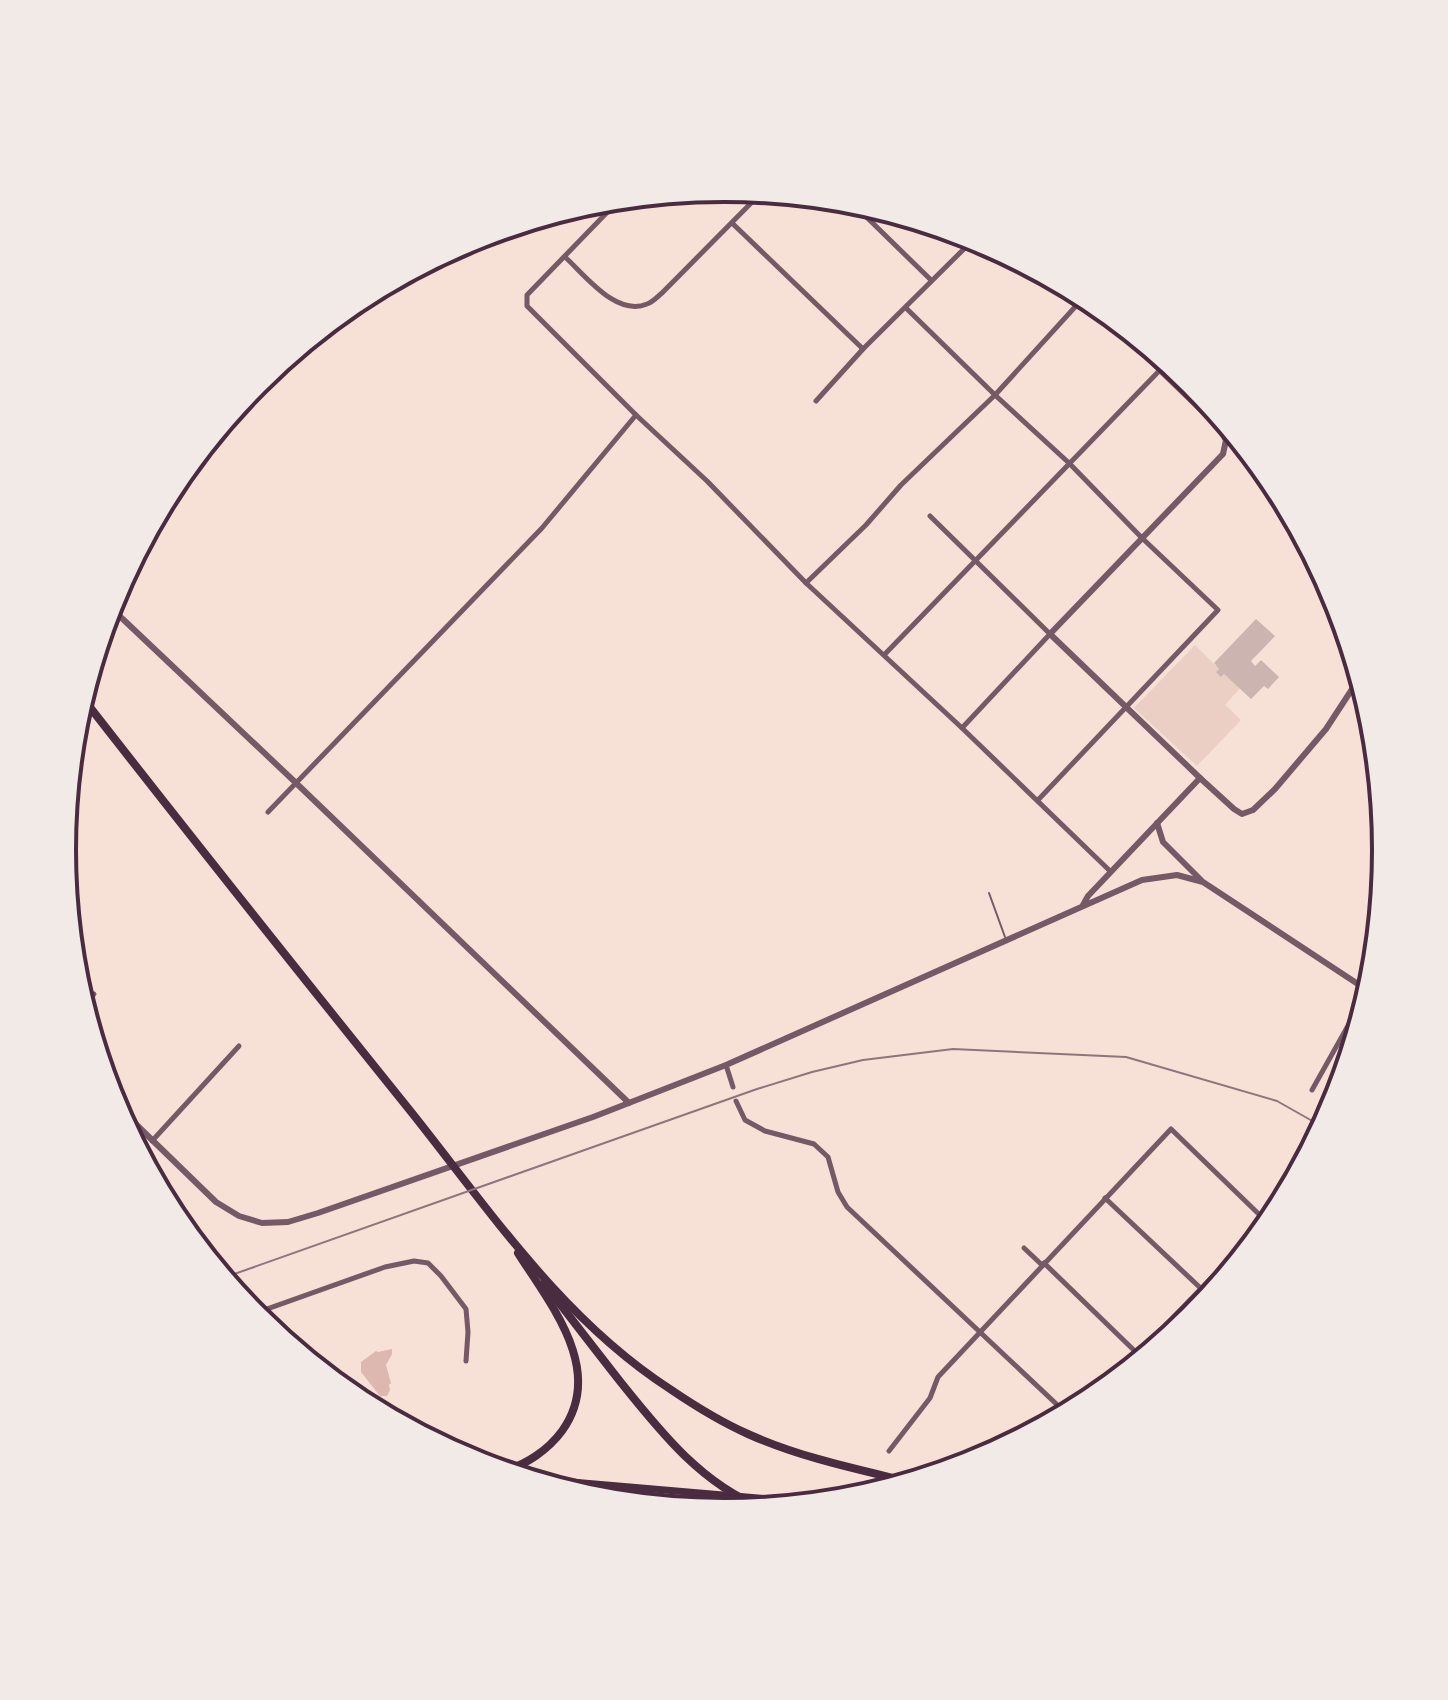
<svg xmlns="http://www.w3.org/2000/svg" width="1448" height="1700" font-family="'Asap Condensed',sans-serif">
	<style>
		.green { fill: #ebcfc5 }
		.water { fill: #dcb8b0 }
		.building { fill: #ccb4b1 }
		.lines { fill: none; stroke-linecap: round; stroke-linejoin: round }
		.service { stroke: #755966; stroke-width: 2 }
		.minor { stroke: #755966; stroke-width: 5 }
		.tertiary { stroke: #755966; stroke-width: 6 }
		.primary { stroke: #4a2c40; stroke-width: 7 }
		.trunk { stroke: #4a2c40; stroke-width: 8 }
		.rail { stroke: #8f747c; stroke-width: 2 }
		.rim { fill: none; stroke: #4a2c40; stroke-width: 4 }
	</style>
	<rect width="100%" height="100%" fill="#f7e1d7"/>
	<path class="green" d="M1195 645 1219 669 1221 677 1224 674 1240 688 1225 705 1241 720 1197 766 1134 708Z"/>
	<path class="water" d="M392 1349V1354L386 1365 391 1383 389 1385 390 1390 387 1396H380L361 1372V1362L376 1351 378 1352Z"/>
	<path class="building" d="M1256 619 1275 636 1251 661 1255 666 1261 660 1279 677 1268 689 1264 686 1251 699 1224 674 1221 677 1216 672 1219 669 1214 663Z"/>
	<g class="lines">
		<path class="service" d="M989 893 1005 937"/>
		<g class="minor">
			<path d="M621 198 527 295V306L636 415 707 481 806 583 962 728 1110 871"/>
			<path d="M849 200 931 280"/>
			<path d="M732 223 863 349"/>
			<path d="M565 257C585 275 616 317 647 304 653 302 658 296 662 293L762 192"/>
			<path d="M906 308 995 395 1069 463 1142 538 1218 610 1038 800"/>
			<path d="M816 401 863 349 975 238"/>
			<path d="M930 516 1050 634 962 728"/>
			<path d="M806 583 866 525 901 485 995 395 1085 296"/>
			<path d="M1331 588 1337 625 1347 658 1357 667"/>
			<path d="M885 654 1160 370"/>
			<path d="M268 812 542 528 636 415"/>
			<path d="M83 1006 94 994"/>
			<path d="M726 1065 733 1087"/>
			<path d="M1312 1090 1368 990"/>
			<path d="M736 1101 745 1120 765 1131 814 1144 828 1157 838 1192 847 1207 1067 1414"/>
			<path d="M152 1141 239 1046"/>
			<path d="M1105 1198 1210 1297"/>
			<path d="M1024 1248 1042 1265"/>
			<path d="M1044 1263 1143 1359"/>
			<path d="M253 1314 385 1267 414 1261 428 1263 441 1276 466 1309 468 1332 466 1361"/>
			<path d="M1099 1394 1280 1207"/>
			<path d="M889 1451 930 1398 938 1377 1171 1129 1269 1224"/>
		</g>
		<g class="tertiary">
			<path d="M1091 299 1160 370 1219 427 1226 440 1223 454 1050 634 1200 778 1234 809 1242 814 1253 810 1275 789 1326 729 1360 677"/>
			<path d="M109 606 295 782 629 1103"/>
			<path d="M1157 823 1163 842 1201 880"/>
			<path d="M1083 905 1088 896 1200 778"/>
			<path d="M112 1101 216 1202 239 1216 262 1223 288 1222 318 1213 593 1117 726 1065 1142 880 1177 875 1203 882 1370 992"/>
		</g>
		<path class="primary" d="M525 1478 818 1503"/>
		<g class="trunk">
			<path d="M82 697C191 837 301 975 412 1113 490 1211 563 1320 670 1389 695 1406 721 1422 748 1434 799 1457 856 1469 910 1482"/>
			<path d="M544 1283C569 1316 594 1348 619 1380 659 1430 701 1484 763 1508"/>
			<path d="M503 1471C526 1465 548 1450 562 1431 606 1370 550 1304 518 1253"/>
		</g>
		<path class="rail" d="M223 1278 757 1089 812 1072 863 1060 953 1049 1126 1057 1277 1101 1323 1127"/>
	</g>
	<path d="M0 0H1448V1700H0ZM76 850a648 648 0 1 1 1296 0a648 648 0 1 1-1296 0Z" fill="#f1eae7" fill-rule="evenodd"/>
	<path class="rim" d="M76 850a648 648 0 1 1 1296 0a648 648 0 1 1-1296 0Z"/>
</svg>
